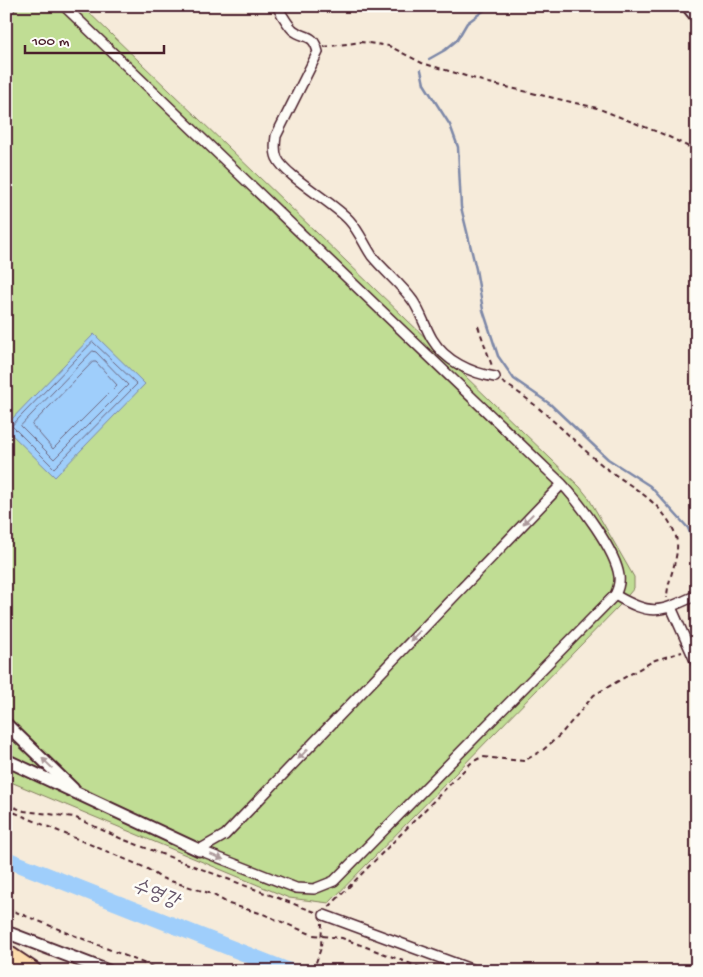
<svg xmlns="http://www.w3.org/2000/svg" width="703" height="977" font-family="'Gochi Hand','Poor Story',sans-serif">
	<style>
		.green { fill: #c0dd94; stroke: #857e60 }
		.water { fill: #9fcefb; stroke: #7d88a8 }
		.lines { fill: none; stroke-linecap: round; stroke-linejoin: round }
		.shore { stroke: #6c657e; stroke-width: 1 }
		.stream { stroke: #7d88a8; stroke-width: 2.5 }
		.river { stroke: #9fcefb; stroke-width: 16 }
		.minor-casing { stroke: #4a1f2b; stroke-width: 12 }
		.tertiary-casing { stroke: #4a1f2b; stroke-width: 15 }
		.secondary-casing { stroke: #4a1f2b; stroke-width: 16 }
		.motorway-casing { stroke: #4a1f2b; stroke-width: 20 }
		.path { stroke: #4a1f2b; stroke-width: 2; stroke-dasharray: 5 4; stroke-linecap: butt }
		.minor { stroke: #fdfcf7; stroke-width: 9 }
		.tertiary { stroke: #fdfcf7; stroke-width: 11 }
		.secondary { stroke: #fdfcf7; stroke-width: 12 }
		.motorway { stroke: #fddcac; stroke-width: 16 }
		.oneway { fill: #ac999b }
		.labels { text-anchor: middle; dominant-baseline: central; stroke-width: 5; stroke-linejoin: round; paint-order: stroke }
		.water-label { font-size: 20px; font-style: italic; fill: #645469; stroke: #fdfcf7 }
	</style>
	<rect width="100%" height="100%" fill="#f6ebda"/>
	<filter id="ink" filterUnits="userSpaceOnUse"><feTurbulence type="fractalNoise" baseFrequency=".02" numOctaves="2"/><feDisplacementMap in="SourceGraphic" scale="10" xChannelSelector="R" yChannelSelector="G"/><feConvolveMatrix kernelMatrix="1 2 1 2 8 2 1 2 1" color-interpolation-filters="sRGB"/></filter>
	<g filter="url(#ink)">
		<path class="green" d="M6 6H82L580 487 588 497 634 577V588L619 606 329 903 289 898 6 780Z"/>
		<path class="water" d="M94 334 145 384 55 477 6 429V425Z"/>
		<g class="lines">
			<g class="shore">
				<path d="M93 342 137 384 54 468 12 426Z"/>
				<path d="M93 351 96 352 128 385 54 459 21 426Z"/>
				<path d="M93 362H96L117 385 53 449 32 425Z"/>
			</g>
			<g class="stream">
				<path d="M429 59 445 50 457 40 467 23 490 6"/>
				<path d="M421 70 424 84 450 125 458 147 461 207 476 269 483 310 498 356 514 379 550 404 608 459 650 486 688 528 697 550"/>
				<path d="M697 563 694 577 697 602"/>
			</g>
			<path class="river" d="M6 859 289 971"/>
			<g class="minor-casing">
				<g id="minor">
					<path d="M64 6 562 484C579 502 616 551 619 576 620 583 618 589 615 595L334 881 314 889 296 888 199 850 225 835 562 484"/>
					<path d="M277 6C281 13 287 24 293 30 304 39 313 32 318 52L276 136C275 143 274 151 277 158 285 176 334 203 349 220 359 231 364 244 372 256 385 272 401 284 413 301 421 313 425 327 432 339 445 361 471 373 495 377"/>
					<path d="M6 11 11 6"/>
					<path d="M615 595C652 617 660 612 697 595"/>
					<path d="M671 607 697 665"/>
					<path d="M324 915 476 971"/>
				</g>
			</g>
			<g class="tertiary-casing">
				<g id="tertiary">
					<path d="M6 724 73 789"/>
					<path d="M6 760 199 850"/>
					<path d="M6 932 108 971"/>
				</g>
			</g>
			<g class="secondary-casing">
				<path id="secondary" d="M688 6 697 17"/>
			</g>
			<g class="motorway-casing">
				<path id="motorway" d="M6 953 33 971"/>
			</g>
			<g class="path">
				<path d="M324 47 361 42 389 46 422 63 489 83 597 108 665 135 697 151"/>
				<path d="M478 326 492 366"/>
				<path d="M502 382C538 403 565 433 596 460 622 483 659 497 674 531 684 553 667 576 667 598"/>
				<path d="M6 804 24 811 74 817 122 839 315 912"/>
				<path d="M6 809 146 868 161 878 212 894 229 904 263 914 313 935 342 938 430 971"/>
				<path d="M329 907 472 762 482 757 524 761 543 750 561 734 594 695 655 660 682 652"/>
				<path d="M6 908 163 971"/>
				<path d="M313 971 321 948 322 923"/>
			</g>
			<use href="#minor" class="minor"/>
			<use href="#tertiary" class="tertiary"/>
			<use href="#secondary" class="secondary"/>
			<use href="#motorway" class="motorway"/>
		</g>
		<defs><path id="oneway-solid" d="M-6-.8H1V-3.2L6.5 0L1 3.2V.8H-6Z" transform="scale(1.25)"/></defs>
		<g class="oneway">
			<use href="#oneway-solid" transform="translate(528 519) rotate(134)"/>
			<use href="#oneway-solid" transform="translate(415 636) rotate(134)"/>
			<use href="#oneway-solid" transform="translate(303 754) rotate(134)"/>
			<use href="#oneway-solid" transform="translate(47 763) rotate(-136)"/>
			<use href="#oneway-solid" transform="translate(217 857) rotate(22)"/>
		</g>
	</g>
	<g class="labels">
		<g class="water-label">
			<text transform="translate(155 895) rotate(22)">수영강</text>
		</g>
	</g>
	<rect width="703" height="977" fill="none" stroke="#fdfcf7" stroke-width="25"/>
	<rect x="12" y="12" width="678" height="952" fill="none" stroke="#4a1f2b" stroke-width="2" filter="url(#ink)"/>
	<path d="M25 45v8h139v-8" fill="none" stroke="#4a1f2b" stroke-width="2.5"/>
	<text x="32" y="45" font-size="15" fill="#4a1f2b" stroke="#fdfcf7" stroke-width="4" paint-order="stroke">100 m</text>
</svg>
